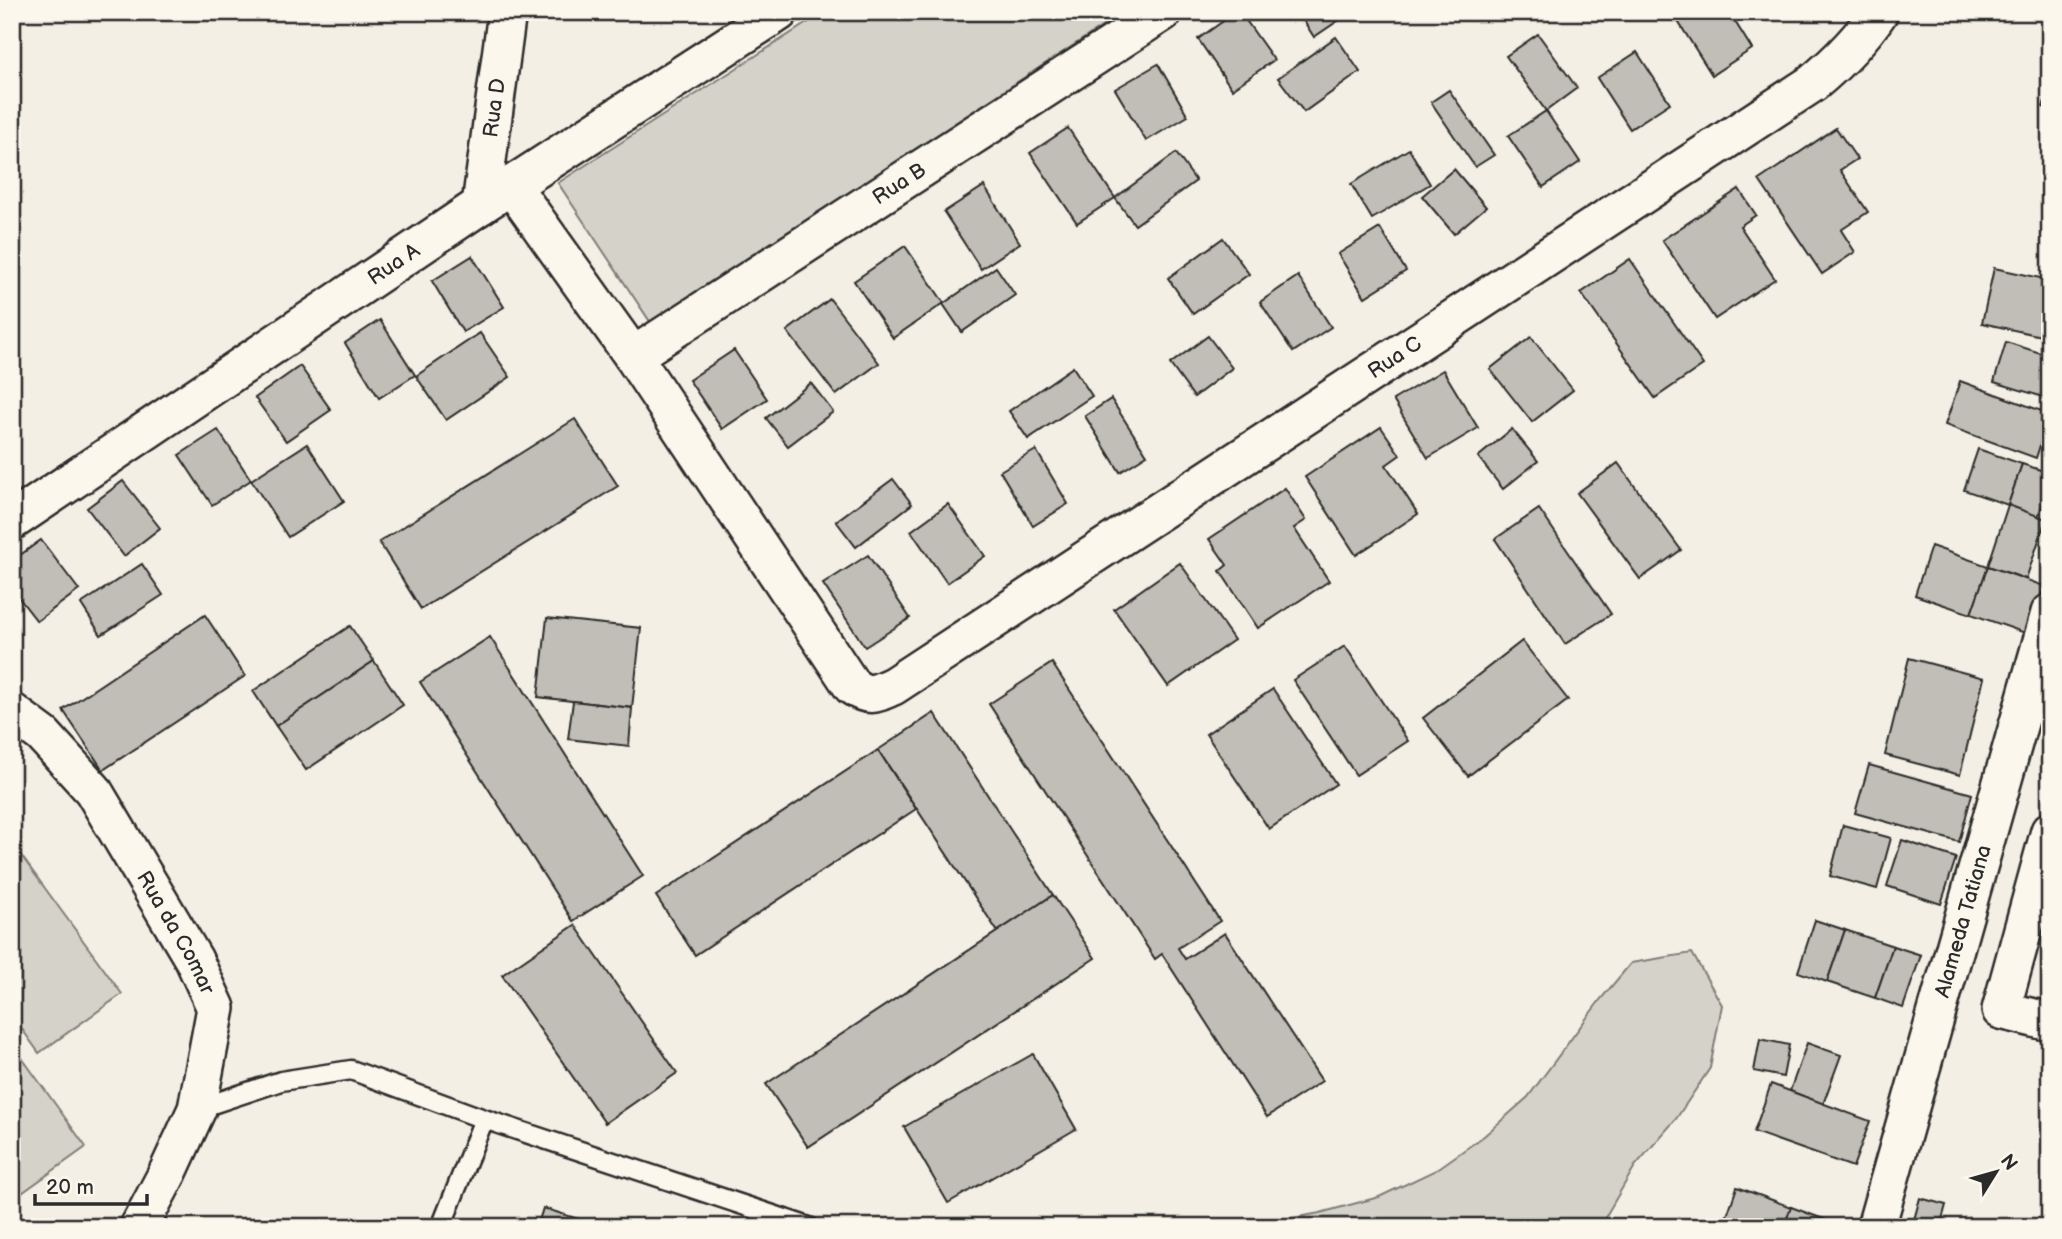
<svg xmlns="http://www.w3.org/2000/svg" width="2062" height="1239" font-family="'Balsamiq Sans',sans-serif">
	<style>
		.green { fill: #d5d2c9; stroke: #807e7a; stroke-width: 2 }
		.building { fill: #c0beb6; stroke: #2b2b2b; stroke-width: 2 }
		.lines { fill: none; stroke-linecap: round; stroke-linejoin: round }
		.service-casing { stroke: #2b2b2b; stroke-width: 23 }
		.minor-casing { stroke: #2b2b2b; stroke-width: 42 }
		.service { stroke: #fbf7ec; stroke-width: 18 }
		.minor { stroke: #fbf7ec; stroke-width: 37 }
		.labels { text-anchor: middle; dominant-baseline: central; stroke-width: 6; stroke-linejoin: round; paint-order: stroke }
		.street-label { font-size: 21px; fill: #2b2b2b; stroke: #fbf7ec }
	</style>
	<rect width="100%" height="100%" fill="#f3efe4"/>
	<filter id="ink" filterUnits="userSpaceOnUse"><feTurbulence type="fractalNoise" baseFrequency=".0143" numOctaves="2"/><feDisplacementMap in="SourceGraphic" scale="14" xChannelSelector="R" yChannelSelector="G"/><feConvolveMatrix kernelMatrix="1 2 1 2 8 2 1 2 1" color-interpolation-filters="sRGB"/></filter>
	<g filter="url(#ink)">
		<g class="green">
			<path d="M824 12H1124L651 323 558 183Z"/>
			<path d="M12 843 122 994 39 1053 12 1015Z"/>
			<path d="M1692 953 1722 1005 1710 1068 1676 1119 1635 1166 1603 1221 1602 1227H1217L1260 1224 1320 1213 1379 1197 1436 1170 1484 1136 1528 1097 1600 1000 1631 963Z"/>
			<path d="M12 1044 86 1147 12 1200Z"/>
		</g>
		<g class="building">
			<path d="M1236 12H1240L1274 60 1232 89 1198 39Z"/>
			<path d="M1298 12H1351L1314 37Z"/>
			<path d="M1672 12H1729L1752 49 1712 75Z"/>
			<path d="M1538 34 1577 88 1546 111 1506 56Z"/>
			<path d="M1336 37 1360 72 1304 112 1278 78Z"/>
			<path d="M1637 52 1670 103 1630 129 1597 78Z"/>
			<path d="M1158 64 1188 116 1146 141 1115 89Z"/>
			<path d="M2050 86V110L2043 107Z"/>
			<path d="M1449 90 1494 155 1475 167 1431 102Z"/>
			<path d="M1546 111 1580 162 1543 187 1508 136Z"/>
			<path d="M1068 128 1115 198 1077 223 1030 153Z"/>
			<path d="M1836 128 1857 159 1840 170 1868 212 1841 230 1855 252 1822 274 1759 180Z"/>
			<path d="M1409 149 1430 184 1372 219 1351 184Z"/>
			<path d="M1176 153 1196 181 1135 225 1115 198Z"/>
			<path d="M1454 169 1486 207 1454 234 1422 196Z"/>
			<path d="M984 186 1020 243 981 269 944 212Z"/>
			<path d="M1739 189 1756 215 1740 226 1775 279 1715 319 1662 240Z"/>
			<path d="M1380 228 1406 271 1365 297 1338 254Z"/>
			<path d="M1223 238 1249 274 1193 314 1168 278Z"/>
			<path d="M905 246 944 303 893 338 854 281Z"/>
			<path d="M472 256 504 307 463 332 432 281Z"/>
			<path d="M1630 259 1703 365 1655 398 1581 293Z"/>
			<path d="M996 267 1015 295 962 332 943 304Z"/>
			<path d="M1994 268 2050 280V338L1982 323Z"/>
			<path d="M1298 276 1331 327 1293 352 1260 302Z"/>
			<path d="M830 299 879 363 836 395 787 331Z"/>
			<path d="M380 320 415 375 379 398 345 343Z"/>
			<path d="M480 333 510 377 446 420 416 376Z"/>
			<path d="M1208 336 1232 368 1194 397 1170 364Z"/>
			<path d="M1531 337 1573 390 1532 422 1490 369Z"/>
			<path d="M2006 342 2050 356V399L1994 382Z"/>
			<path d="M734 350 767 399 722 429 689 380Z"/>
			<path d="M300 366 331 410 286 441 255 398Z"/>
			<path d="M1073 367 1092 396 1028 439 1009 411Z"/>
			<path d="M1443 370 1478 428 1428 458 1393 400Z"/>
			<path d="M1960 381 2050 414 2036 458 1945 425Z"/>
			<path d="M811 383 833 412 788 446 766 418Z"/>
			<path d="M1111 399 1147 455 1120 472 1085 416Z"/>
			<path d="M575 419 618 486 421 609 379 542Z"/>
			<path d="M1381 427 1400 455 1386 465 1418 514 1356 555 1305 477Z"/>
			<path d="M1512 429 1538 461 1503 489 1478 457Z"/>
			<path d="M218 430 251 480 212 505 179 455Z"/>
			<path d="M307 444 344 501 288 537 251 480Z"/>
			<path d="M1978 449 2022 464 2008 505 1964 490Z"/>
			<path d="M1036 450 1068 504 1033 526 1000 471Z"/>
			<path d="M1618 463 1681 550 1640 579 1577 493Z"/>
			<path d="M2022 464 2050 473V483L2038 517 2008 505Z"/>
			<path d="M893 479 912 504 856 547 836 521Z"/>
			<path d="M123 481 160 528 124 556 87 508Z"/>
			<path d="M1285 488 1306 520 1294 528 1329 581 1258 628 1220 571 1227 565 1209 539Z"/>
			<path d="M948 504 985 556 947 583 911 531Z"/>
			<path d="M2008 505 2046 519 2026 579 1988 566Z"/>
			<path d="M1539 509 1611 614 1565 644 1495 539Z"/>
			<path d="M41 540 79 590 37 621 12 589V561Z"/>
			<path d="M1931 546 1988 566 1971 614 1915 595Z"/>
			<path d="M868 555 910 618 865 647 823 584Z"/>
			<path d="M1180 563 1234 640 1168 686 1114 609Z"/>
			<path d="M142 564 163 595 101 635 81 604Z"/>
			<path d="M1988 566 2044 586 2028 634 1971 614Z"/>
			<path d="M205 615 245 676 103 770 63 710Z"/>
			<path d="M547 618 641 628 632 708 538 697Z"/>
			<path d="M350 626 374 661 276 726 253 691Z"/>
			<path d="M490 637 643 876 573 921 420 682Z"/>
			<path d="M1522 641 1568 700 1468 776 1423 718Z"/>
			<path d="M1345 646 1408 741 1356 775 1293 680Z"/>
			<path d="M1909 658 1984 678 1960 775 1885 755Z"/>
			<path d="M374 661 403 705 306 770 276 726Z"/>
			<path d="M1052 663 1220 921 1178 948 1185 959 1225 933 1322 1081 1267 1117 1162 954 1155 959 989 704Z"/>
			<path d="M1273 689 1336 784 1269 829 1206 734Z"/>
			<path d="M573 701 632 708 629 746 568 739Z"/>
			<path d="M934 713 1053 895 998 932 878 750Z"/>
			<path d="M878 750 916 809 695 955 656 896Z"/>
			<path d="M1869 765 1972 794 1959 842 1855 813Z"/>
			<path d="M1843 825 1891 838 1877 889 1830 876Z"/>
			<path d="M1902 840 1956 858 1941 904 1887 886Z"/>
			<path d="M1053 895 1095 958 808 1147 766 1084Z"/>
			<path d="M1815 920 1845 930 1827 982 1798 972Z"/>
			<path d="M575 925 677 1073 605 1123 502 975Z"/>
			<path d="M1845 930 1893 946 1875 998 1827 982Z"/>
			<path d="M1893 946 1921 955 1903 1008 1875 998Z"/>
			<path d="M1760 1039 1789 1045 1783 1077 1754 1071Z"/>
			<path d="M1807 1043 1841 1055 1823 1104 1790 1091Z"/>
			<path d="M1033 1054 1076 1129 948 1203 904 1127Z"/>
			<path d="M1771 1084 1870 1121 1853 1167 1754 1132Z"/>
			<path d="M1737 1187 1791 1207 1784 1227H1723Z"/>
			<path d="M1920 1198 1946 1205 1940 1227H1912Z"/>
			<path d="M1791 1207 1845 1227H1784Z"/>
			<path d="M543 1208 604 1227H537Z"/>
		</g>
		<g class="lines">
			<g class="service-casing">
				<g id="service">
					<path d="M197 1109 281 1081 351 1070 484 1119 441 1227"/>
					<path d="M484 1119 809 1227"/>
				</g>
			</g>
			<g class="minor-casing">
				<g id="minor">
					<path id="s1" d="M511 185 633 356 852 686C869 698 875 694 893 686L1813 83C1838 62 1860 40 1879 12"/>
					<path id="s2" d="M481 205 507 12"/>
					<path id="s3" d="M633 356 1163 12"/>
					<path id="s4" d="M12 521 481 205 779 12"/>
					<path id="s5" d="M12 712 43 735 93 790 194 960 216 1008 197 1109 168 1172 139 1227"/>
					<path d="M2050 831 2001 1010 2050 1022"/>
					<path id="s6" d="M1876 1227 2050 613"/>
				</g>
			</g>
			<use href="#service" class="service"/>
			<use href="#minor" class="minor"/>
		</g>
	</g>
	<g class="labels">
		<g class="street-label">
			<text stroke="none"><textPath href="#s2" startOffset="98">Rua D</textPath></text>
			<text stroke="none"><textPath href="#s3" startOffset="317">Rua B</textPath></text>
			<text stroke="none"><textPath href="#s4" startOffset="460">Rua A</textPath></text>
			<text stroke="none"><textPath href="#s1" startOffset="1250">Rua C</textPath></text>
			<text stroke="none"><textPath href="#s6" startOffset="318">Alameda Tatiana</textPath></text>
			<text stroke="none"><textPath href="#s5" startOffset="278">Rua da Comar</textPath></text>
		</g>
	</g>
	<rect width="2062" height="1239" fill="none" stroke="#fbf7ec" stroke-width="42"/>
	<rect x="21" y="21" width="2020" height="1197" fill="none" stroke="#2b2b2b" stroke-width="2.5" filter="url(#ink)"/>
	<g transform="translate(1996 1172) rotate(53)" stroke="#fbf7ec" stroke-width="5" paint-order="stroke">
	<path d="M0-5L12 26L0 18L-12 26Z" fill="#2b2b2b"/>
	<text y="-10" font-size="19" font-weight="bold" text-anchor="middle" fill="#2b2b2b">N</text>
	</g>
	<path d="M35 1194v10h112v-10" fill="none" stroke="#2b2b2b" stroke-width="3.5"/>
	<text x="46" y="1194" font-size="21" fill="#2b2b2b" stroke="#fbf7ec" stroke-width="5" paint-order="stroke">20 m</text>
</svg>
